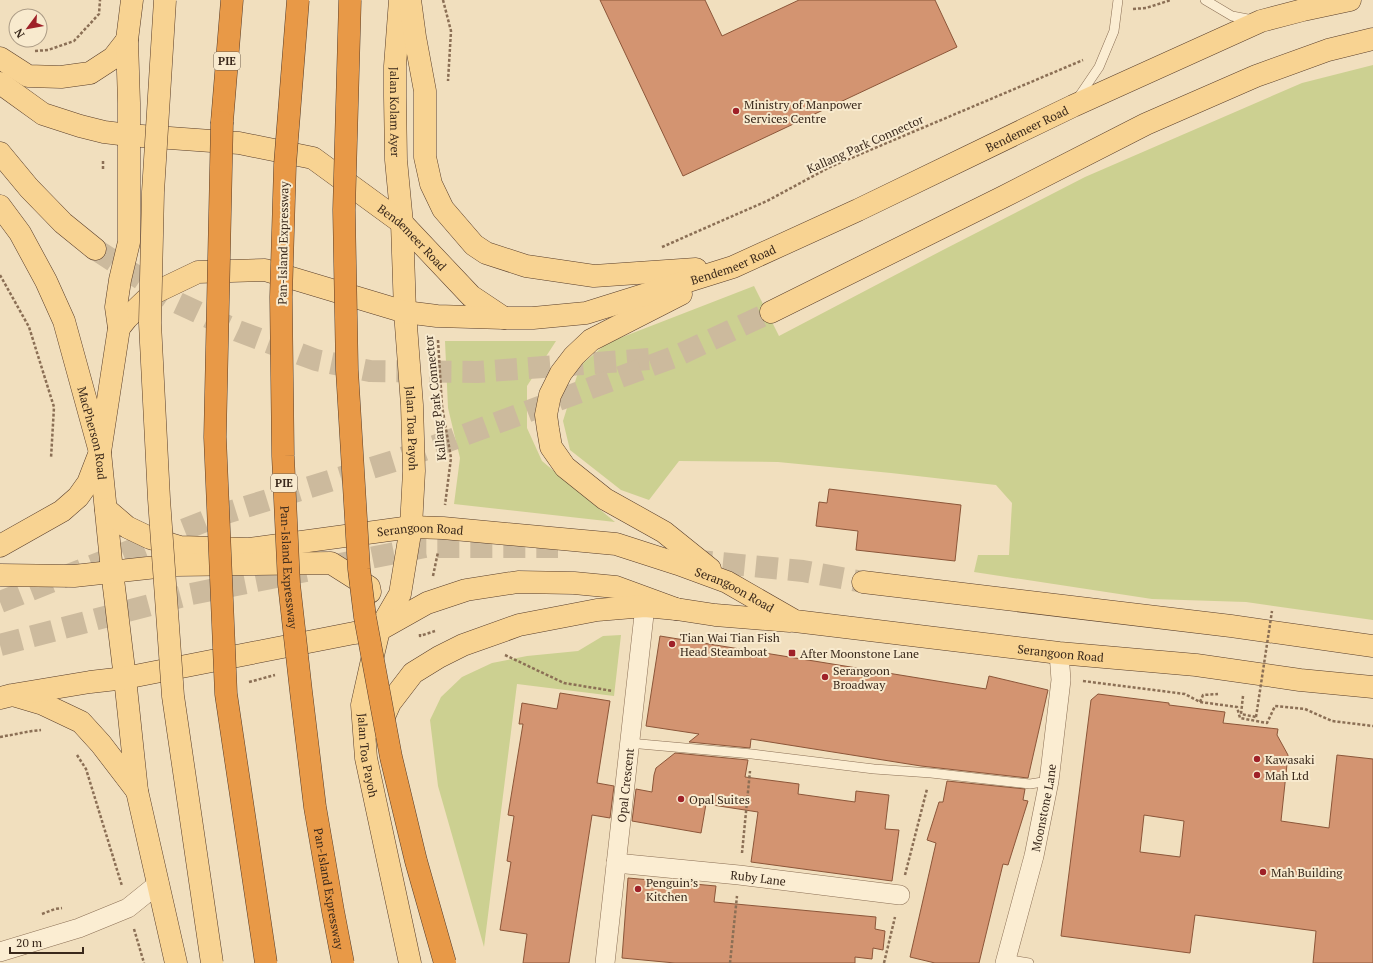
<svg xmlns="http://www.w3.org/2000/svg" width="1373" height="963" font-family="'PT Serif',serif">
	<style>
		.green { fill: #ccd091 }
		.building { fill: #d39471; stroke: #8c5639; fill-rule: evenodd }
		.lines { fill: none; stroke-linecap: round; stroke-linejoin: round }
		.primary-tunnel { stroke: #ccba9d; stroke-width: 22; stroke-dasharray: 22 11; stroke-linecap: butt }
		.service-casing { stroke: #8b6f55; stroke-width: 10 }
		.minor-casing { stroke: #8b6f55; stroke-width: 20 }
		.primary-casing { stroke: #583d2a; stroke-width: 23 }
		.motorway-casing { stroke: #583d2a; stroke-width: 23 }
		.path { stroke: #8b6f55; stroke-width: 2.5; stroke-dasharray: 3 2; stroke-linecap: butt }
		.service { stroke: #fbedd2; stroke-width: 9 }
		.minor { stroke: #fbedd2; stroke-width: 19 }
		.primary { stroke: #f8d392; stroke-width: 22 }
		.motorway { stroke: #e89947; stroke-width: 22 }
		.primary-bridge-casing { stroke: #583d2a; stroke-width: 23; stroke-linecap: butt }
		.motorway-bridge-casing { stroke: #583d2a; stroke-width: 23; stroke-linecap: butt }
		.path-bridge { stroke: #8b6f55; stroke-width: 2.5; stroke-dasharray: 3 2; stroke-linecap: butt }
		.primary-bridge { stroke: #f8d392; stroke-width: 22 }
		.motorway-bridge { stroke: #e89947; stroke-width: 22 }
		.poi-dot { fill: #9f2128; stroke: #f8eace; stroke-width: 1.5 }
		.labels { text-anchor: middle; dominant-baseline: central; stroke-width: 4; stroke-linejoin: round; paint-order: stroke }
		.shield { fill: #f8eace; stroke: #726251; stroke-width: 1 }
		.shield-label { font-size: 11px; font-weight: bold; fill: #39281b }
		.poi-label { font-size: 12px; fill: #39281b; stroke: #f8eace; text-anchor: start }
		.street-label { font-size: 12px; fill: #39281b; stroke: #f8eace }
	</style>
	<rect width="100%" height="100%" fill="#f1dfbe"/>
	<g class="green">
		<path d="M1373 65V620L1246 602 1152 599 974 572 978 555H1009L1012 503 996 485 891 473 778 462 679 461 649 500 621 490 570 450 563 421 580 366 607 343 754 286 779 336 941 251 1085 177 1302 83Z"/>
		<path d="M445 341H556L527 386V428L542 461 615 522 454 504 460 458 448 408Z"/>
		<path d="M621 635 614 696 517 684 484 947 438 786 430 720 441 697 462 677 492 663 527 656 578 651 603 636Z"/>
	</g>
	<g class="building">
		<path d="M600 0H705L722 36 799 0H935L957 47 683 176Z"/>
		<path d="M829 489 961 505 955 561 856 550 858 531 816 526 819 502 827 503Z"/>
		<path d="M660 636 986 689 989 676 1048 690 1028 778 921 766 751 739 750 748 689 742 699 734 646 726Z"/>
		<path d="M560 693 610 701 597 783 614 786 610 818 592 815 569 963H523L527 934 500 930 511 862 507 861 514 816 508 815 523 724H519L522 703 557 709Z"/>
		<path d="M1098 694 1169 703V705L1225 712 1223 723 1278 729 1277 735 1288 755 1281 821 1329 828 1337 755 1373 759V963H1313L1316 931 1195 915 1190 953 1061 936 1091 700ZM1144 815 1184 821 1180 857 1140 852Z"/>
		<path d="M675 753 748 760 745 777 799 784 798 794 855 802 856 791 889 795 885 829 899 830 892 881 751 862 758 812 706 804 701 833 632 821 636 789 652 792 654 775 656 768Z"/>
		<path d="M947 781 1025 789 1023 800 1028 801 1008 865 1003 864 979 963H935L910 957 936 843 927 840 939 802H943Z"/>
		<path d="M628 878 716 886 714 902 876 917 875 929 885 931 883 950 873 948 872 959 855 957V963H675L622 958Z"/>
	</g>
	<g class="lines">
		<g class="primary-tunnel">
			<path d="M95 249 176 302 238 331 316 360 370 371 477 372 649 359"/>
			<path d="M690 560 803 571 863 582"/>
			<path d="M340 564 425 547H558"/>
			<path d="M0 602 226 513 397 460 674 357 771 312"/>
			<path d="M0 645 191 594 306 571"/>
		</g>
		<g class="service-casing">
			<g id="service">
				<path d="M1205 0 1232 16 1253 20"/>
				<path d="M1078 98 1099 67 1114 31 1118 0"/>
				<path d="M629 743 752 754 874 769 931 773 1030 784 1049 781"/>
				<path d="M1006 959 1029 963"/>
			</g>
		</g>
		<g class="minor-casing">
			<g id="minor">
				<path id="s1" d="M616 863 739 875 900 895"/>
				<path d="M0 952 79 928 128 908 159 883"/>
				<path id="s2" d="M605 963 645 606"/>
				<path id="s3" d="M1005 963 1034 856 1049 781 1061 680 1059 653"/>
			</g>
		</g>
		<g class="primary-casing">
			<g id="primary">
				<path id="s4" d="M400 0 395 66V97L396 160 402 223 405 312 412 405 414 471 411 527 400 594 379 630 374 651 362 705 366 758 410 963"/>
				<path d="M410 0 415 37 425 91V157L431 184 443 209 474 245 486 253 526 266 594 276 696 269"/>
				<path d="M0 58 28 76 61 77 90 73 113 58 127 40"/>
				<path id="s5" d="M0 83 43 114 80 126 104 132 128 135 239 143 313 158 402 223 471 296 504 318"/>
				<path d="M0 153 29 188 63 223 95 249"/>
				<path id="s6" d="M0 206 20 233 46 281 64 321 100 452 112 571 125 678 137 791 176 963"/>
				<path d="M681 294 591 340 574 356 561 373 550 395 546 415 548 429 551 447 565 467 605 499 664 532 710 569"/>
				<path d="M771 312 1003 197 1146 124 1256 76 1328 50 1373 39"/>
				<path id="s7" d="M119 328 127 318 152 294 198 272 265 270 405 312 437 316 504 318H533L586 313 733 267 858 210 1073 106 1261 21 1303 10 1350 0"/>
				<path id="s8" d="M106 509 127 527 150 538 180 547 249 549 411 527 443 528 616 544 678 564 727 582 795 621 1059 653 1196 665 1300 680 1373 687"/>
				<path d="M0 546 62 511 78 497 88 483 100 452 119 328 116 307 120 280 129 242V103L127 40 132 0"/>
				<path d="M0 575 74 576 175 565 331 563 369 587 370 592"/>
				<path d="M863 582 1231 626 1373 646"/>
				<path d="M16 696 43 704 81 722 101 744 137 791"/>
				<path d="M0 698 12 695 90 682 125 678 354 633 379 630 427 603 466 590 518 582 574 583 616 587 676 609"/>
				<path d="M379 728 390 703 413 673 439 657 463 645 519 625 597 610 645 606 676 609 715 615 790 621"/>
			</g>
		</g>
		<g class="motorway-casing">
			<path id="motorway" d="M222 122 232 0"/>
		</g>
		<g class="path">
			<path d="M443 0 451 31 448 81"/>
			<path d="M1133 9 1146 8 1171 0"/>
			<path d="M35 51 48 50 74 41 99 14 100 0"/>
			<path d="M103 161V170"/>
			<path d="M662 247 767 201 830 167 1083 60"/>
			<path d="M0 275 29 327 54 407 51 458"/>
			<path d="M438 340 442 406 451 458 445 505"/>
			<path d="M433 576 438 552"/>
			<path d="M420 634V636L435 631"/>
			<path d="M505 655 564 683 613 691"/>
			<path d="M1083 681 1185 694 1200 702 1237 707 1240 718 1267 723 1275 706 1305 709 1332 721 1373 726"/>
			<path d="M249 682 275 675"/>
			<path d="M1243 696 1241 714 1256 717"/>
			<path d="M1200 702 1203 695 1218 694"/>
			<path d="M0 737 32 731 41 730"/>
			<path d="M77 755 86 769 122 886"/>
			<path d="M742 853 750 771"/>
			<path d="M905 875 927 789"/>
			<path d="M42 914 55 909 62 908"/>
			<path d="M134 929 144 963"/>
			<path d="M730 963 737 896"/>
			<path d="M884 963 895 917"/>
		</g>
		<use href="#service" class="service"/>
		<use href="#minor" class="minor"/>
		<use href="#primary" class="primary"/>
		<use href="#motorway" class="motorway"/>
		<g class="primary-bridge-casing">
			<path id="primary-bridge" d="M165 0 153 192 150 323 159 499 173 696 212 963"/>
		</g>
		<g class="motorway-bridge-casing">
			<g id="motorway-bridge">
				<path id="s9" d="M298 0 285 165 281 297 283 456 289 584 301 691 315 807 333 911 343 963"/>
				<path d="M350 0 344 210 347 370 359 569 365 617 391 757 416 861 445 963"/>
				<path d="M222 122 215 437 226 694 266 963"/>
			</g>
		</g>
		<path class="path-bridge" d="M1256 717 1272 611"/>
		<use href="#primary-bridge" class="primary-bridge"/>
		<use href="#motorway-bridge" class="motorway-bridge"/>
	</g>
	<g class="poi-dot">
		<circle cx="736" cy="111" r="4"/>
		<circle cx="672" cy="644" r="4"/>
		<rect x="788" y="649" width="8" height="8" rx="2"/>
		<circle cx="825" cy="677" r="4"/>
		<circle cx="1257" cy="759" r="4"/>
		<circle cx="1257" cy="775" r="4"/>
		<circle cx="681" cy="799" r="4"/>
		<circle cx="1263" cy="872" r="4"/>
		<circle cx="638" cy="889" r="4"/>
	</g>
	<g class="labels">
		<g class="shield">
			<rect x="214" y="52" width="26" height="18" rx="3"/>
			<rect x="271" y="474" width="26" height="18" rx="3"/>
		</g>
		<g class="shield-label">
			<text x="227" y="61">PIE</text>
			<text x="284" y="483">PIE</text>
		</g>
		<g class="poi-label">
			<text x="744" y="104">Ministry of Manpower<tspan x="744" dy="14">Services Centre</tspan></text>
			<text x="680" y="637">Tian Wai Tian Fish<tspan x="680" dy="14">Head Steamboat</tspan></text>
			<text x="800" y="653">After Moonstone Lane</text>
			<text x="833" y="670">Serangoon<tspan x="833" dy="14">Broadway</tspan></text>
			<text x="1265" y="759">Kawasaki</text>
			<text x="1265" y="775">Mah Ltd</text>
			<text x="689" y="799">Opal Suites</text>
			<text x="1271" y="872">Mah Building</text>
			<text x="646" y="882">Penguin’s<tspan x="646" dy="14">Kitchen</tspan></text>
		</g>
		<g class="street-label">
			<text stroke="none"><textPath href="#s4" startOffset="112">Jalan Kolam Ayer</textPath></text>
			<text stroke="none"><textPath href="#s7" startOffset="972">Bendemeer Road</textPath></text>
			<text transform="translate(865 144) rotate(-24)">Kallang Park Connector</text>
			<text stroke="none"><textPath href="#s5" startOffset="455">Bendemeer Road</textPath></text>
			<text transform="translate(283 243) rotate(-89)">Pan-Island Expressway</text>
			<text stroke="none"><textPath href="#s7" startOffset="648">Bendemeer Road</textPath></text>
			<text transform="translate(435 398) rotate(-96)">Kallang Park Connector</text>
			<text stroke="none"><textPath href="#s4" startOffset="429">Jalan Toa Payoh</textPath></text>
			<text stroke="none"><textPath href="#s6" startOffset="248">MacPherson Road</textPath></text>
			<text stroke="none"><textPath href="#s8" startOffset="326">Serangoon Road</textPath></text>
			<text stroke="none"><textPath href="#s9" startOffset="568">Pan-Island Expressway</textPath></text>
			<text stroke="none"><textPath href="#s8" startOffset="650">Serangoon Road</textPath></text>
			<text stroke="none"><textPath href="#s8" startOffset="986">Serangoon Road</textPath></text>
			<text stroke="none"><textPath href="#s4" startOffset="765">Jalan Toa Payoh</textPath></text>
			<text stroke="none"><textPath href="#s2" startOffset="179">Opal Crescent</textPath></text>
			<text stroke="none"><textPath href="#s3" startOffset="160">Moonstone Lane</textPath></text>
			<text stroke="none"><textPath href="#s1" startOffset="143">Ruby Lane</textPath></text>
			<text stroke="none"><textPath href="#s9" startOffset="892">Pan-Island Expressway</textPath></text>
		</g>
	</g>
	<g transform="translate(28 28) rotate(238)"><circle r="19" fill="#f8eace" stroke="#ac9c86"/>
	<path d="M0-3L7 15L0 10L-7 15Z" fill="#9f2128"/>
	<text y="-6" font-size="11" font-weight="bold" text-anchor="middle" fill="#39281b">N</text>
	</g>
	<path d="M10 947v6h73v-6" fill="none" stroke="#39281b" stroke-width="2"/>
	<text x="16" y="947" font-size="12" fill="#39281b" stroke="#f8eace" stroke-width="3" paint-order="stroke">20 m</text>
</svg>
